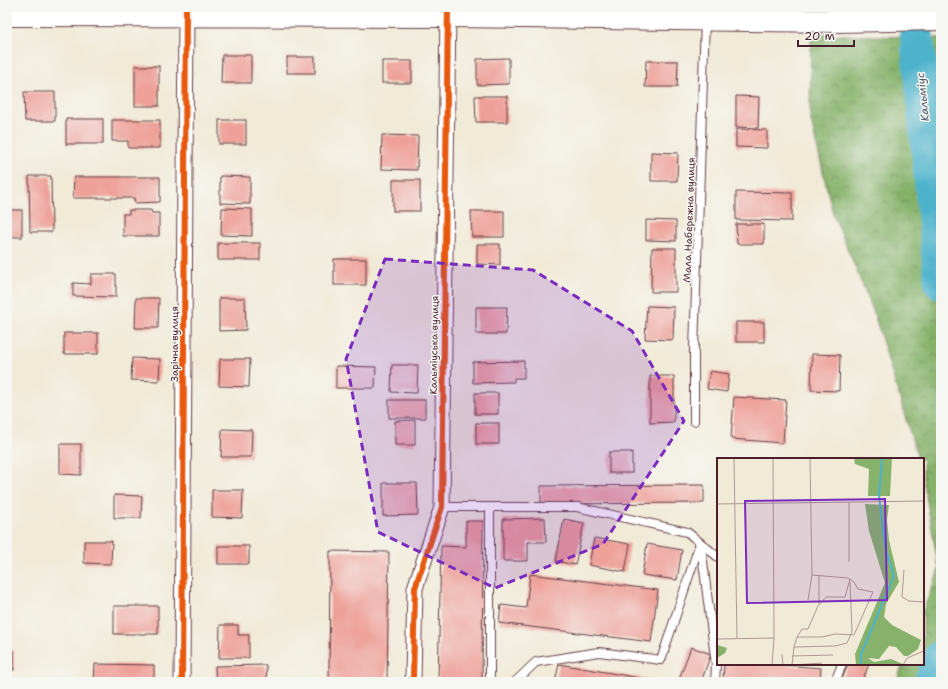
<svg xmlns="http://www.w3.org/2000/svg" width="948" height="689" font-family="'Shantell Sans',sans-serif">
	<style>
		.forest { fill: url(#forest-crowns); stroke: #68684b }
		.lines { fill: none; stroke-linecap: round; stroke-linejoin: round }
		.river { stroke: #4db3cc; stroke-width: 34 }
		.building { fill: #eea099 }
		.lane-casing { stroke: #633d45; stroke-width: 10 }
		.street-casing { stroke: #633d45; stroke-width: 17 }
		.primary-casing { stroke: #633d45; stroke-width: 24 }
		.lane { stroke: #fff; stroke-width: 8 }
		.street { stroke: #fff; stroke-width: 15 }
		.primary { stroke: #fff; stroke-width: 22 }
		.cycleway-casing { stroke: #f6f6f2; stroke-width: 8 }
		.cycleway { stroke: #e8590c; stroke-width: 6 }
		.marked { fill: #7b2cbf; fill-opacity: 0.2; stroke: #7b2cbf; stroke-width: 3; stroke-dasharray: 8 5; stroke-linejoin: round }
		.labels { text-anchor: middle; dominant-baseline: central; stroke-width: 3; stroke-linejoin: round; paint-order: stroke }
		.street-label { font-size: 10px; fill: #4a1f2b; stroke: #f6f6f2 }
		.water-label { font-size: 11px; font-style: italic; fill: #4b5a6b; stroke: #f6f6f2 }
		.inset-river { fill: none; stroke: #4db3cc; stroke-width: 2 }
		.inset-road { fill: none; stroke: #ae9992; stroke-width: 1 }
		.view { fill: #7b2cbf; fill-opacity: 0.15; stroke: #7b2cbf; stroke-width: 2 }
		.inset-edge { fill: none; stroke: #4a1f2b; stroke-width: 2 }
	</style>
	<defs>
		<pattern id="forest-crowns" width="20" height="18" patternUnits="userSpaceOnUse"><rect width="20" height="18" fill="#86b26b"/><path d="M2 6a3 3 0 1 1 6 0M12 15a3 3 0 1 1 6 0" fill="none" stroke="#709058"/></pattern>
	</defs>
	<rect width="100%" height="100%" fill="#f6f6f2"/>
	<filter id="ink" filterUnits="userSpaceOnUse"><feTurbulence type="fractalNoise" baseFrequency=".025" numOctaves="2"/><feDisplacementMap in="SourceGraphic" scale="8" xChannelSelector="R" yChannelSelector="G"/><feConvolveMatrix kernelMatrix="1 2 1 2 8 2 1 2 1" color-interpolation-filters="sRGB"/></filter>
	<filter id="wash" filterUnits="userSpaceOnUse"><feTurbulence type="fractalNoise" baseFrequency=".012" numOctaves="4" result="noise"/><feDisplacementMap in="SourceGraphic" scale="16" xChannelSelector="R" yChannelSelector="G"/><feGaussianBlur stdDeviation="0.9" result="paint"/><feColorMatrix in="noise" values="0 0 0 0 0 0 0 0 0 0 0 0 0 0 0 0 0 1.4 0 .05"/><feComposite in="paint" operator="in"/></filter>
	<g filter="url(#wash)">
		<rect width="100%" height="100%" fill="#f1ead7"/>
		<path class="forest" d="M811 34 941 38V682H896L903 664H923V611L939 569 923 480V459H918L873 310 833 214 810 117Z"/>
		<g class="lines">
			<g class="river">
				<path d="M914 7 941 283"/>
				<path d="M931 682 941 657"/>
			</g>
		</g>
		<g id="blocks">
			<g class="building">
				<path d="M222 55H251V83H221Z"/>
				<rect x="287" y="57" width="28" height="16"/>
				<path d="M509 58V84L477 85V59Z"/>
				<rect x="382" y="61" width="30" height="22"/>
				<path d="M646 61H678L677 87H645Z"/>
				<rect x="135" y="66" width="24" height="40"/>
				<path d="M24 92H55V121H25Z"/>
				<path d="M475 96H507V122H476Z"/>
				<path d="M736 96 759 97 758 128 736 127Z"/>
				<rect x="66" y="119" width="37" height="25"/>
				<path d="M112 120H160V148H128V141H112Z"/>
				<rect x="219" y="120" width="27" height="24"/>
				<path d="M736 129 767 130V148L736 147Z"/>
				<path d="M382 135 418 136 417 170 381 169Z"/>
				<path d="M651 152 678 153 677 181H651Z"/>
				<path d="M29 176H51L52 232H30Z"/>
				<path d="M220 176 250 177V204L220 203Z"/>
				<path d="M74 177H160V202L135 203 134 198H73Z"/>
				<rect x="393" y="180" width="27" height="31"/>
				<path d="M736 192 792 193V221L736 220Z"/>
				<path d="M222 208 252 209V236L221 235Z"/>
				<rect x="7" y="210" width="15" height="27"/>
				<path d="M129 210H151L152 213H159V236H123V214H129Z"/>
				<path d="M471 211H504V237H472Z"/>
				<path d="M646 220 676 221V241L646 240Z"/>
				<path d="M736 224H764V244H737Z"/>
				<rect x="218" y="243" width="42" height="17"/>
				<path d="M477 244H500V265L477 264Z"/>
				<path d="M652 248H676V292H651Z"/>
				<rect x="334" y="259" width="32" height="26"/>
				<path d="M91 274H116V297L73 296V283L91 284Z"/>
				<path d="M136 298H159L158 328H135Z"/>
				<path d="M219 298H245L246 330 219 331Z"/>
				<path d="M647 306 674 307 673 340 645 339Z"/>
				<path d="M476 307H507L506 334H476Z"/>
				<rect x="736" y="322" width="28" height="20"/>
				<rect x="64" y="333" width="34" height="21"/>
				<path d="M812 354 840 355 839 391 811 390Z"/>
				<path d="M132 358 160 359 159 381 131 380Z"/>
				<path d="M220 359H250L249 387 219 386Z"/>
				<path d="M524 361V378H514V382L473 383V362Z"/>
				<path d="M392 365H418L417 393 391 392Z"/>
				<path d="M336 366 376 367 375 388H336Z"/>
				<path d="M710 371 729 374 727 392 707 389Z"/>
				<path d="M650 376H674V422L650 423Z"/>
				<rect x="475" y="393" width="23" height="21"/>
				<path d="M734 397 786 400 783 443 731 439Z"/>
				<rect x="389" y="400" width="36" height="18"/>
				<path d="M415 420V445H395V421Z"/>
				<rect x="476" y="423" width="23" height="21"/>
				<path d="M222 429 252 430 251 457H221Z"/>
				<path d="M60 444H81V475L60 474Z"/>
				<rect x="609" y="452" width="23" height="21"/>
				<path d="M383 483H417L418 515 383 516Z"/>
				<path d="M704 485V503L541 504V486Z"/>
				<path d="M212 490H243L242 518 212 517Z"/>
				<path d="M114 495 142 496 141 518H114Z"/>
				<path d="M545 518 546 542H528V561H503V519Z"/>
				<path d="M564 519 584 523 575 565 556 561Z"/>
				<path d="M466 521H483L482 682H438L441 546 466 547Z"/>
				<path d="M594 538 630 544 625 572 589 565Z"/>
				<path d="M84 541H112L111 564 84 563Z"/>
				<path d="M647 544 682 550 677 580 642 575Z"/>
				<rect x="218" y="546" width="31" height="18"/>
				<path d="M330 551 389 552 387 682H329Z"/>
				<path d="M530 574 658 590 651 642 499 623 501 605 526 608Z"/>
				<rect x="114" y="606" width="44" height="28"/>
				<path d="M220 625H238V635H249V658H219Z"/>
				<path d="M691 647 711 654 701 682H678Z"/>
				<rect x="7" y="651" width="7" height="19"/>
				<path d="M95 664 154 665V682H94Z"/>
				<path d="M559 664 651 680V682H555Z"/>
				<path d="M724 664H770L821 668 820 682H723Z"/>
				<path d="M848 664H869L862 682H841Z"/>
				<path d="M266 665 267 682H216L215 666Z"/>
			</g>
		</g>
	</g>
	<g filter="url(#ink)">
		<use href="#blocks" fill-opacity="0" stroke="#633d45" stroke-width="1"/>
		<g class="lines">
			<g class="lane-casing">
				<g id="lane">
					<path d="M694 421V350L705 20"/>
					<path d="M442 507H577L687 532 718 557"/>
					<path d="M490 507V682"/>
					<path d="M701 546 716 665 715 682"/>
					<path d="M515 682 536 662 599 652 661 660 700 543"/>
					<path d="M835 682 842 664"/>
				</g>
			</g>
			<g class="street-casing">
				<g id="street">
					<path d="M413 678 415 588 442 507 448 8"/>
					<path d="M182 682 186 7"/>
				</g>
			</g>
			<g class="primary-casing">
				<path id="primary" d="M7 15 448 16 836 21 941 19"/>
			</g>
			<use href="#lane" class="lane"/>
			<use href="#street" class="street"/>
			<use href="#primary" class="primary"/>
			<g class="cycleway-casing">
				<g id="cycleway">
					<path d="M413 678 415 588 442 507 448 7"/>
					<path d="M182 682 186 7"/>
				</g>
			</g>
			<use href="#cycleway" class="cycleway"/>
		</g>
	</g>
	<path class="marked" d="M385 259 533 270 632 331 684 421 603 544 495 588 378 532 346 359Z"/>
	<g class="labels">
		<g class="street-label">
			<text transform="translate(689 220) rotate(-88)">Мала Набережна вулиця</text>
			<text transform="translate(174 344) rotate(-90)">Зарічна вулиця</text>
			<text transform="translate(434 345) rotate(-89)">Кальміуська вулиця</text>
		</g>
		<g class="water-label">
			<text transform="translate(923 97) rotate(-96)">Кальміус</text>
		</g>
	</g>
	<g transform="translate(717 458)">
		<rect width="207" height="207" fill="#f1ead7"/>
		<path d="M137 0H175L173 38H151L152 11 138 6ZM148 46 172 47 170 62 172 82 182 124 169 146 167 159 175 167 204 182 201 191 191 198H187L179 189 172 188 162 201 151 200 157 204 174 201 188 207H139L138 196 168 125 152 73ZM0 187 10 190 8 195 0 200Z" fill="#86b26b"/>
		<path class="inset-river" d="M144 207V196L177 118 168 88 162 37 165 0"/>
		<path class="inset-road" d="M17 0 20 181M0 46 207 43M132 104V44M187 112 185 139 192 143 207 144M95 117 131 120 137 124 141 131 156 134 137 177 118 176 105 179H80L85 171H91L101 148 109 139H128L133 121M102 117V146M91 142 95 117 93 0M80 179 77 189 118 188 130 185 135 174 133 124M0 181 57 180M77 189 75 207 105 205M65 196 66 207H75M75 198 116 197M55 207 57 180 56 0M186 207 190 200 207 193"/>
		<path class="view" d="M168 41 170 142 30 145 28 43Z"/>
		<rect width="207" height="207" class="inset-edge"/>
	</g>
	<rect width="948" height="689" fill="none" stroke="#f6f6f2" stroke-width="24"/>
	<path d="M798 40v6h56v-6" fill="none" stroke="#4a1f2b" stroke-width="2"/>
	<text x="804" y="40" font-size="12" fill="#4a1f2b" stroke="#f6f6f2" stroke-width="3" paint-order="stroke">20 m</text>
</svg>
